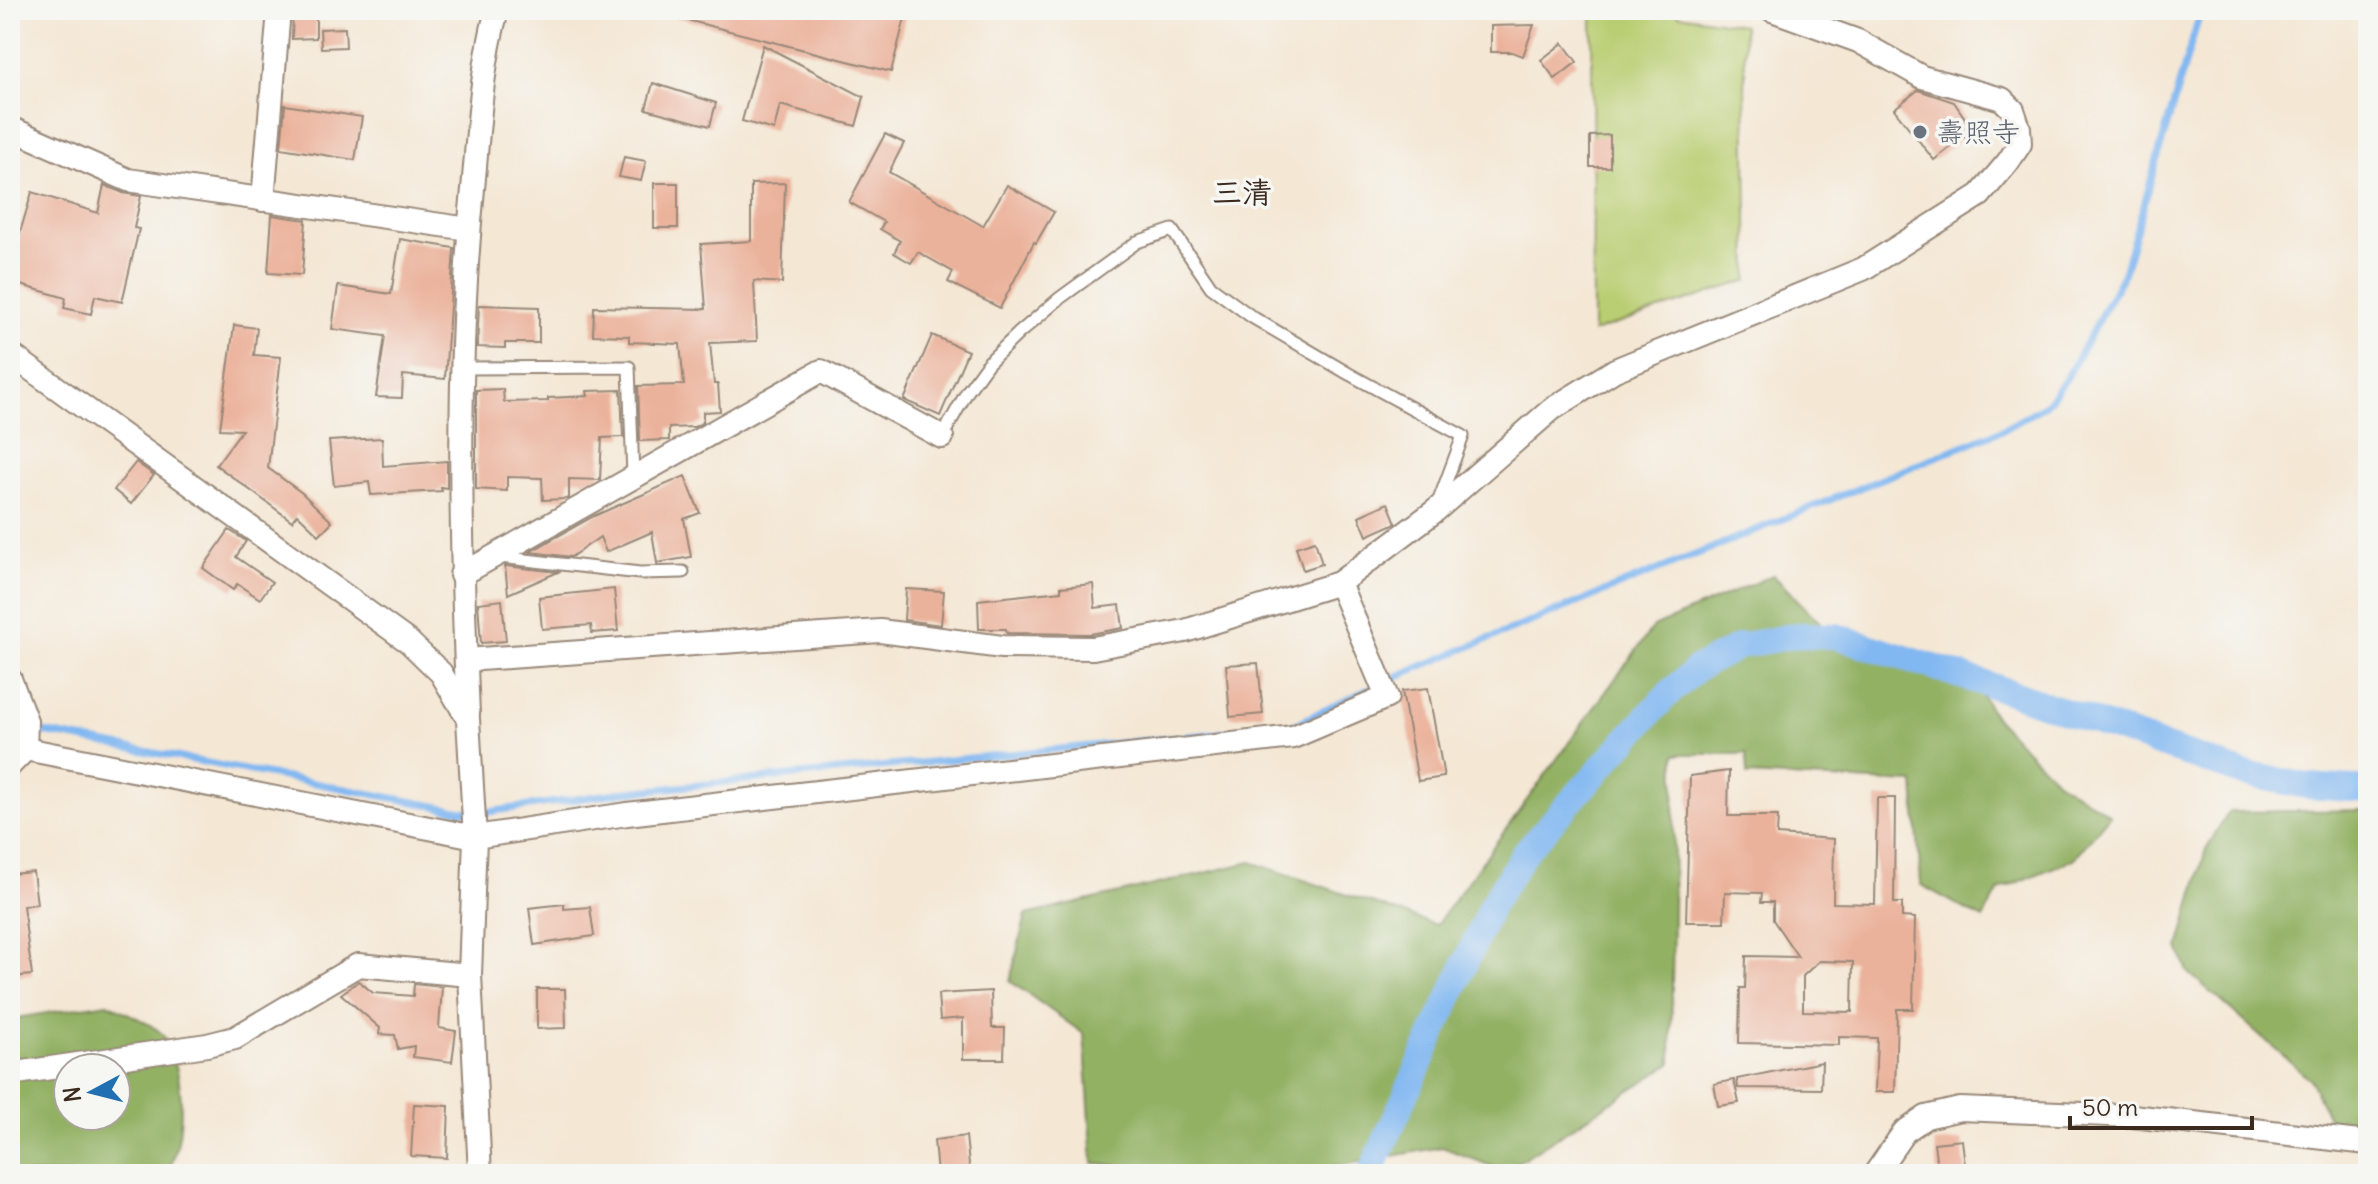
<svg xmlns="http://www.w3.org/2000/svg" width="2378" height="1184" font-family="Delius,'Klee One',sans-serif">
	<style>
		.green { fill: #b9ce72; stroke: #7a7c48; stroke-width: 2 }
		.forest { fill: #92b164; stroke: #666e41; stroke-width: 2; fill-rule: evenodd }
		.lines { fill: none; stroke-linecap: round; stroke-linejoin: round }
		.stream { stroke: #82b8f1; stroke-width: 7 }
		.canal { stroke: #82b8f1; stroke-width: 26 }
		.building { fill: #ebb29b; fill-rule: evenodd }
		.service-casing { stroke: #988879; stroke-width: 15 }
		.minor-casing { stroke: #988879; stroke-width: 26 }
		.service { stroke: #fff; stroke-width: 11 }
		.minor { stroke: #fff; stroke-width: 22 }
		.worship-dot { fill: #6b7280; stroke: #f6f6f2; stroke-width: 3 }
		.labels { text-anchor: middle; dominant-baseline: central; stroke-width: 7; stroke-linejoin: round; paint-order: stroke }
		.worship-label { font-size: 28px; fill: #5b616d; stroke: #f6f6f2; text-anchor: start }
		.neighbourhood-label { font-size: 30px; font-weight: bold; fill: #3b2a1e; stroke: #f6f6f2 }
	</style>
	<rect width="100%" height="100%" fill="#f6f6f2"/>
	<filter id="ink" filterUnits="userSpaceOnUse"><feTurbulence type="fractalNoise" baseFrequency=".0125" numOctaves="2"/><feDisplacementMap in="SourceGraphic" scale="16" xChannelSelector="R" yChannelSelector="G"/><feConvolveMatrix kernelMatrix="1 2 1 2 8 2 1 2 1" color-interpolation-filters="sRGB"/></filter>
	<filter id="wash" filterUnits="userSpaceOnUse"><feTurbulence type="fractalNoise" baseFrequency=".006" numOctaves="4" result="noise"/><feDisplacementMap in="SourceGraphic" scale="32" xChannelSelector="R" yChannelSelector="G"/><feGaussianBlur stdDeviation="1.8" result="paint"/><feColorMatrix in="noise" values="0 0 0 0 0 0 0 0 0 0 0 0 0 0 0 0 0 1.4 0 .05"/><feComposite in="paint" operator="in"/></filter>
	<g filter="url(#wash)">
		<rect width="100%" height="100%" fill="#f4e7d4"/>
		<path class="green" d="M1592 10H1676L1679 15 1744 25 1748 280 1593 332Z"/>
		<g class="forest">
			<path d="M1773 575 1840 643 1979 691 1997 720 2057 781 2110 815 2074 859 1999 890 1983 919 1921 885 1914 783 1747 775 1746 754H1675L1671 1064 1504 1171 1442 1147 1294 1174H1208L1093 1163 1084 1034 1010 981 1026 915 1251 862 1436 925 1653 627Z"/>
			<path d="M2368 810V1135L2334 1130 2310 1079 2188 972 2179 948 2206 849 2229 812Z"/>
			<path d="M107 1003C120 1010 154 1024 162 1034 186 1067 187 1141 166 1174H10V1019ZM68 1068H116V1116H68Z"/>
		</g>
		<g class="lines">
			<path class="stream" d="M44 732 462 811 488 812 617 793 1292 726 1390 679 2002 430 2046 405 2066 379 2123 275 2201 10"/>
			<path class="canal" d="M1370 1174 1492 904 1524 853 1665 697 1696 669 1740 646 1798 635 1836 636 1996 687 2244 774 2307 786 2368 790"/>
		</g>
		<g id="blocks">
			<g class="building">
				<path d="M676 10H907L891 72 675 17Z"/>
				<path d="M293 11H316V38L292 39Z"/>
				<path d="M1534 25 1523 56 1512 52H1491V26Z"/>
				<path d="M345 28 346 47 321 48 320 29Z"/>
				<path d="M1563 43 1577 62 1555 79 1541 60Z"/>
				<path d="M763 45 864 97 856 126 780 105 774 130 742 121Z"/>
				<path d="M653 83 716 103 710 126 646 109Z"/>
				<path d="M1918 90 1954 102 1973 130 1934 160 1894 109Z"/>
				<path d="M285 105 362 117 355 160 281 148Z"/>
				<path d="M885 134 904 143 889 172 983 226 1007 185 1054 212 1036 243 1034 242 1000 308 948 282 953 272 918 252 911 263 894 253 900 241 880 229 884 222 849 202Z"/>
				<path d="M1610 135V167H1590V136Z"/>
				<path d="M624 157 646 161 641 181 619 177Z"/>
				<rect x="654" y="183" width="24" height="45"/>
				<path d="M785 183 782 283 754 281 757 341 710 343 714 384H718L720 411 703 412V422L694 427 669 428V440L640 441 638 386 684 385 680 344 629 342V336L593 335 594 307 706 309 701 244 751 241V184Z"/>
				<path d="M104 185 123 193 141 196 134 228 139 229 122 302 95 296 91 314 64 308 66 298 10 282V266L32 192 98 213Z"/>
				<path d="M272 215 306 220 302 275 268 273Z"/>
				<path d="M400 239 454 248 445 379 403 375 402 398 376 397 385 336 332 329 338 286 391 294Z"/>
				<path d="M479 305 539 307V343H505V348L477 347Z"/>
				<path d="M234 325 257 328 254 355 281 357 268 468 302 493 332 522 319 535 297 514 292 521 216 465 242 430 220 429Z"/>
				<path d="M932 335 968 351 940 416 904 400Z"/>
				<path d="M503 389 504 402 548 401V398L588 396 587 391 621 390 623 437 602 438 600 480 569 479V498L566 499 543 500 542 478 507 477V491L476 489V390Z"/>
				<path d="M382 438 383 466 447 461V488L441 487 442 491 371 495 369 482 334 486 329 441Z"/>
				<path d="M136 462 154 475 131 504 114 490Z"/>
				<path d="M685 476 700 513 684 519 691 557 657 563 652 532 606 552 600 537 571 557 530 552 594 516Z"/>
				<path d="M1388 503 1396 523 1367 536 1359 516Z"/>
				<path d="M229 530 246 541 236 557 272 582 260 599 237 584 233 590 203 568Z"/>
				<path d="M1315 541 1322 564 1303 570 1296 547Z"/>
				<path d="M505 566 558 572 508 594Z"/>
				<path d="M1093 584 1095 608 1120 605 1123 628 1090 634 1007 633 1006 629H979L978 600 1061 591V587Z"/>
				<path d="M614 589 618 631 592 633 591 625 542 629 539 597Z"/>
				<path d="M906 589 944 591 941 625 904 620Z"/>
				<path d="M502 600 506 641 481 643 478 603Z"/>
				<path d="M1258 663 1263 714 1230 717 1226 665Z"/>
				<path d="M1428 688 1444 777 1418 781 1402 691Z"/>
				<path d="M1729 771 1728 816H1778L1777 835 1834 839 1833 903 1875 904 1877 798H1895L1894 903H1902V917L1915 918 1913 1009H1897L1895 1092H1875L1877 1038 1839 1037V1045L1739 1043 1740 988H1745L1746 956 1798 957 1773 920V902H1761L1762 893 1725 892 1724 922H1686L1690 776ZM1819 961 1853 962 1852 1012 1803 1011V976Z"/>
				<path d="M33 872 37 904 23 906 32 975 10 977V874Z"/>
				<path d="M564 904V909L590 907 594 936 534 945 529 908Z"/>
				<path d="M359 981 373 993 413 996 414 984 442 987 439 1028 456 1031 452 1062 413 1057 414 1046 398 1049 395 1035 379 1034 380 1028 341 994Z"/>
				<path d="M537 989H565L566 1028 537 1029Z"/>
				<path d="M991 991 992 1028H1005L1004 1059H963V1018L940 1020 938 994Z"/>
				<path d="M1822 1062 1821 1089 1738 1088 1737 1079Z"/>
				<path d="M1734 1080 1739 1103 1718 1106 1714 1084Z"/>
				<path d="M414 1104 449 1106 447 1158 411 1156Z"/>
				<path d="M966 1136 970 1174H937L934 1140Z"/>
				<path d="M1962 1140 1966 1174H1938L1934 1143Z"/>
			</g>
		</g>
	</g>
	<g filter="url(#ink)">
		<use href="#blocks" fill-opacity="0" stroke="#988879" stroke-width="2"/>
		<g class="lines">
			<g class="service-casing">
				<g id="service">
					<path d="M462 368 629 367 633 476"/>
					<path d="M942 437 967 392 988 363 1019 333 1060 298 1137 242 1172 230 1211 287 1252 317 1349 374 1463 436 1438 503"/>
					<path d="M499 557 640 573 683 572"/>
				</g>
			</g>
			<g class="minor-casing">
				<g id="minor">
					<path d="M10 128 128 180 469 229"/>
					<path d="M263 200 279 10"/>
					<path d="M10 354 409 642 441 673 468 719 475 837 470 975 480 1174"/>
					<path d="M461 575 821 371 942 437"/>
					<path d="M466 660 880 631 1002 647 1093 648 1185 631 1339 583 1435 511 1552 409 1615 370 1863 269 1980 195 2008 162 2020 144 2019 128 2013 110 2002 99 1922 77 1858 41 1772 10"/>
					<path d="M10 679 26 721 25 750 10 765"/>
					<path d="M468 714C460 536 456 356 474 178 479 122 482 65 497 10"/>
					<path d="M10 746 475 837 627 814 1293 737 1387 697 1339 583"/>
					<path d="M10 1074 207 1045 235 1038 358 965 470 975"/>
					<path d="M1875 1174 1904 1132 1926 1117 1960 1109 2132 1116 2368 1143"/>
				</g>
			</g>
			<use href="#service" class="service"/>
			<use href="#minor" class="minor"/>
		</g>
	</g>
	<circle class="worship-dot" cx="1920" cy="132" r="8"/>
	<g class="labels">
		<g class="worship-label">
			<text x="1936" y="132">壽照寺</text>
		</g>
		<g class="neighbourhood-label">
			<text x="1242" y="192">三清</text>
		</g>
	</g>
	<rect width="2378" height="1184" fill="none" stroke="#f6f6f2" stroke-width="40"/>
	<g transform="translate(92 1092) rotate(263)"><circle r="38" fill="#f6f6f2" stroke="#aba49d" stroke-width="2"/>
	<path d="M0-6L14 30L0 20L-14 30Z" fill="#1f6fb2"/>
	<text y="-12" font-size="22" font-weight="bold" text-anchor="middle" fill="#3b2a1e">N</text>
	</g>
	<path d="M2070 1116v12h182v-12" fill="none" stroke="#3b2a1e" stroke-width="4"/>
	<text x="2082" y="1116" font-size="24" fill="#3b2a1e" stroke="#f6f6f2" stroke-width="6" paint-order="stroke">50 m</text>
</svg>
